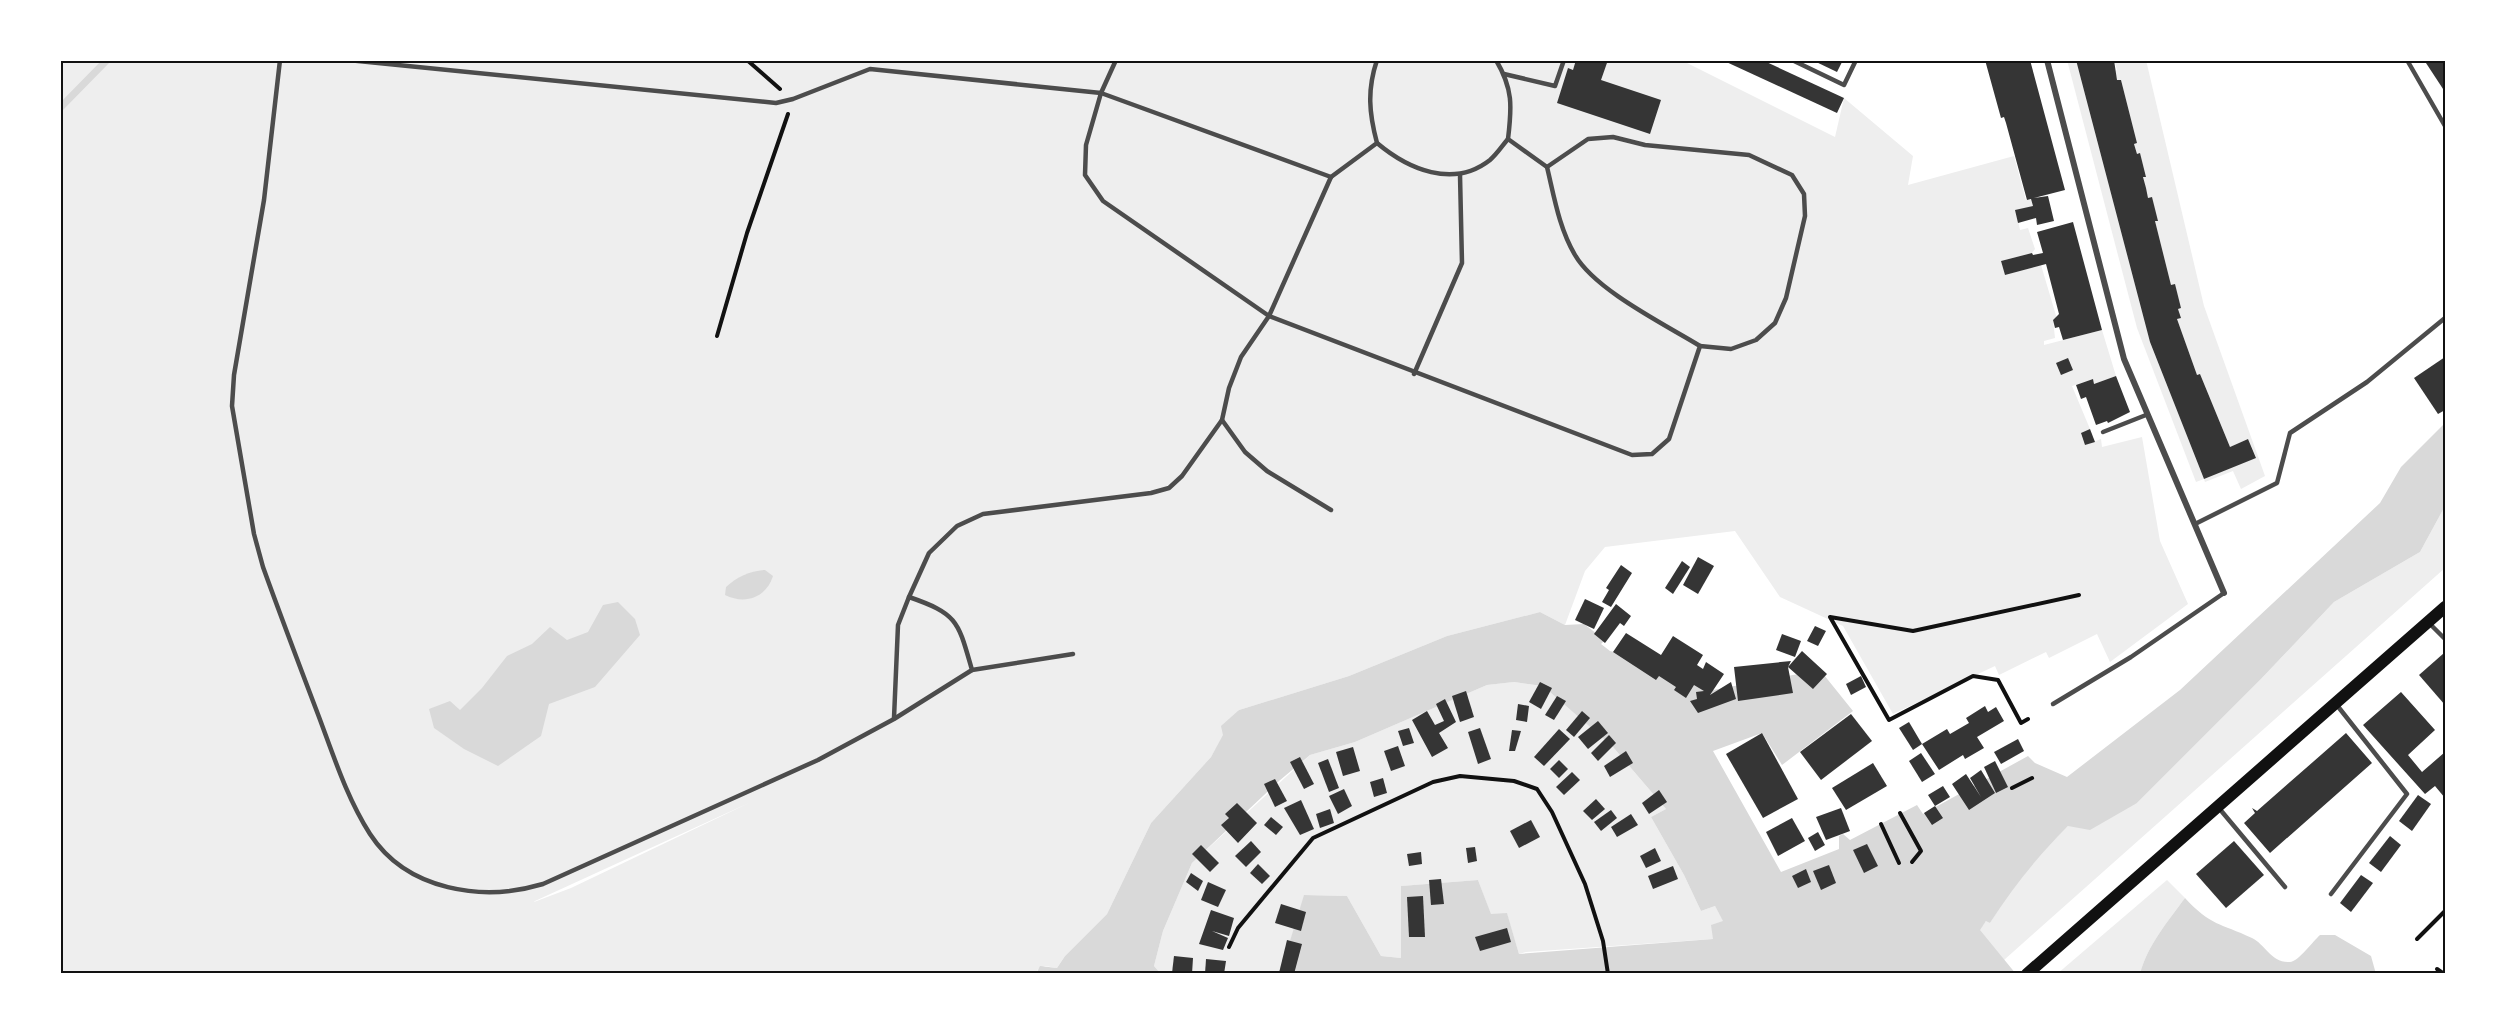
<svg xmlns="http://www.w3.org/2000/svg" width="2505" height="1034" font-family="'Nunito Sans',sans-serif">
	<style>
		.green { fill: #eee; fill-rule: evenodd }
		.water { fill: #d9d9d9 }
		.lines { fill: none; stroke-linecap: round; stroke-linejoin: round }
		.stream { stroke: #d9d9d9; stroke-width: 7 }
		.building { fill: #353535 }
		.path { stroke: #111; stroke-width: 4 }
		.service { stroke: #4c4c4c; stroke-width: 4.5 }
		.minor { stroke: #4c4c4c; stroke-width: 6 }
		.secondary { stroke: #111; stroke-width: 12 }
		.neatline { fill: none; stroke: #111; stroke-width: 2 }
	</style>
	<rect width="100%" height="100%" fill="#fff"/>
	<g class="green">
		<path d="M60 60H1681L1835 137 1844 98 1913 156 1908 185 2014 156 2026 200H2031L2033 206 2016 211 2020 230 2028 228 2035 249 2032 253 2001 261 2005 275 2041 265 2057 319 2053 320 2055 338 2044 341V345L2102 330 2116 376 2094 384 2093 379 2072 386 2090 429 2081 434 2085 445 2101 439 2102 447 2142 437 2160 541 2188 604 2110 662 2097 634 2049 658 2046 652 1999 675 1995 666 1893 714 1843 626 1780 597 1735 531 1605 547 1585 571 1565 625 1540 612 1447 636 1349 676 1239 710 1211 757 1151 823 1107 914 1065 956 1057 968 1045 966 1038 969 1036 974H60ZM751 802 571 888 534 902 535 901Z"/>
		<path d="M2067 60H2076L2150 342 2204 479 2256 457 2248 439 2230 447 2200 374 2197 375 2177 319 2180 318 2178 309 2181 308 2175 285H2171L2155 221H2157L2152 197 2148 198 2143 177 2146 176 2140 154H2137L2134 144 2137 143 2121 80H2117L2115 71 2117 70 2114 60H2146L2204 306 2265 476 2241 489 2233 471 2205 482 2204 479 2196 482 2137 328Z"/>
		<path d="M2445 506V568L2004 960 1979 930 1987 920 1990 923 2010 891 2034 861 2068 826 2137 803 2261 679 2334 602 2420 552Z"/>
		<path d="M1514 682 1543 686 1613 747 1666 809 1651 817 1684 875 1701 911 1715 906 1724 922 1713 939 1526 952 1519 954 1507 914 1491 915 1478 880 1401 886V958L1381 956 1347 896 1305 895 1282 967 1276 974H1161L1154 966 1163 931 1192 863 1310 755 1355 742 1487 685Z"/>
		<path d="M2167 880 2185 898C2168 921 2147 946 2140 974H2057Z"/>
	</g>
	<g class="water">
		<path d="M2445 423V506L2420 552 2334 602 2261 679 2137 803 2090 830 2068 826C2038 856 2013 887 1990 923L1986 921 1980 930 2016 974H1276L1282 967 1304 895 1347 896 1381 956 1401 958V886L1478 880 1491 914 1507 913 1519 954 1713 939 1711 925 1723 921 1715 906 1701 911 1684 875 1651 817 1666 809 1613 747 1543 686 1514 682 1487 685 1355 742 1310 755 1279 781 1192 863 1163 931 1154 966 1161 974H1036L1040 966 1057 968 1065 956 1107 914 1151 823 1211 757 1223 735 1221 726 1239 710 1349 676 1447 636 1540 612 1565 625 1584 624 1605 640 1601 644 1610 651 1633 657 1713 690 1820 670 1853 711 1782 765 1762 733 1713 751 1781 872 1839 849V836L1843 834 1850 840 1917 805 1923 814 2028 756 2035 763 2067 777 2180 690 2380 503 2401 467Z"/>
		<path d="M765 570 773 576C766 598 745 605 725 595L726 587C737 577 750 571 765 570Z"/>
		<path d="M618 602 635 619 640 635 595 687 549 704 541 736 498 766 464 749 434 728 429 709 450 701 460 710 482 688 507 656 532 644 550 627 567 640 588 632 603 605Z"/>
		<path d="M2185 898C2211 926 2220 923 2252 938 2265 944 2271 963 2290 962 2298 962 2313 941 2320 935H2335L2371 956 2376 974H2140C2147 946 2168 921 2185 898Z"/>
	</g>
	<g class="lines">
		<path class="stream" d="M60 108 107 60"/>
	</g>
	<g class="building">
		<path d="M1576 60H1608L1601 80 1661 100 1650 134 1557 103 1568 68 1573 70Z"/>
		<path d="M1722 60H1762L1844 98 1837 113Z"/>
		<path d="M1812 60H1843L1837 72Z"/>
		<path d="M1985 60H2030L2065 190 2034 198 2048 196 2054 221 2037 225 2036 218 2018 223 2015 210 2033 206 2031 199 2027 200 2006 123 2004 117 2001 118Z"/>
		<path d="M2076 60H2114L2117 80H2121L2137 143 2134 144 2137 154 2140 153 2146 177H2143L2146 188 2148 198 2152 197 2158 221H2155L2171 285 2175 284 2181 308 2178 309 2181 318 2177 319 2197 375 2200 374 2230 447 2248 439 2256 458 2204 479 2150 342Z"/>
		<path d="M2424 60H2445V92Z"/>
		<path d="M2073 222 2102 330 2063 340 2059 327 2055 328 2053 320 2059 314 2046 264 2005 275 2001 261 2032 253 2033 255 2043 253 2037 232Z"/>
		<path d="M2445 357V410L2438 414 2414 378Z"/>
		<path d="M2068 358 2073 370 2061 375 2056 363Z"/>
		<path d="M2116 376 2130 412 2108 423 2107 421 2096 425 2086 397 2081 399 2076 385 2093 379 2094 384Z"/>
		<path d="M2090 429 2095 442 2085 445 2081 433Z"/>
		<path d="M1698 557 1714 566 1698 594 1683 585Z"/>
		<path d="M1682 561 1690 567 1673 594 1665 588Z"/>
		<path d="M1621 565 1632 573 1611 607 1602 602 1609 590 1606 588Z"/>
		<path d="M1585 599 1604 608 1594 629 1575 620Z"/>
		<path d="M1616 604 1631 616 1624 626 1620 623 1605 643 1594 634Z"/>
		<path d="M1815 626 1826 631 1818 646 1807 641Z"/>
		<path d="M1626 633 1661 655 1673 636 1703 655 1697 665 1703 669 1706 662 1724 674 1710 695 1731 682 1736 699 1698 713 1690 701 1697 699 1696 692 1704 691 1694 685 1686 698 1674 690 1676 687 1659 676 1656 680 1613 652Z"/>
		<path d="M1782 634 1801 641 1795 657 1776 650Z"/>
		<path d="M1802 651 1827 674 1813 689 1788 667 1793 693 1738 701 1734 667 1791 661 1788 667Z"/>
		<path d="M2444 653 2445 654V705L2419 675Z"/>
		<path d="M1861 676 1866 687 1851 695 1846 684Z"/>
		<path d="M1540 682 1552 688 1541 709 1529 702Z"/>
		<path d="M1466 691 1474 717 1460 722 1452 696Z"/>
		<path d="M2401 692 2435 730 2408 755 2422 772 2445 752V798L2435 786 2425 794 2363 725Z"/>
		<path d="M1557 696 1566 701 1554 720 1545 715Z"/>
		<path d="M1445 699 1456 722 1439 733 1448 748 1432 757 1412 720 1427 711 1435 725 1444 721 1436 704Z"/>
		<path d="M1518 704 1529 706 1527 722 1516 720Z"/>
		<path d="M1985 706 1988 712 1996 707 2004 721 1977 737 1984 748 1965 759 1963 755 1939 770 1922 744 1947 729 1950 734 1969 723 1966 718Z"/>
		<path d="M1582 711 1590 718 1574 737 1566 730Z"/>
		<path d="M1851 714 1872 741 1821 780 1800 752Z"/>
		<path d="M1598 721 1608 733 1588 749 1578 737Z"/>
		<path d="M1909 722 1922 744 1913 750 1899 728Z"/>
		<path d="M1409 728 1414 743 1403 746 1398 731Z"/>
		<path d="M1480 728 1491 759 1478 764 1468 732Z"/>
		<path d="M1559 729 1570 739 1544 766 1534 757Z"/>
		<path d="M1512 730 1521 731 1515 751H1509Z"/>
		<path d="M1762 733 1798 799 1763 818 1726 754Z"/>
		<path d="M2346 733 2372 763 2270 853 2244 823 2255 813 2252 808 2257 811Z"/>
		<path d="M1609 735 1616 743 1598 761 1591 753Z"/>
		<path d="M2018 739 2024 751 2001 764 1994 752Z"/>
		<path d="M1398 746 1405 766 1391 771 1384 751Z"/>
		<path d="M1353 747 1360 771 1343 776 1336 752Z"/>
		<path d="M1626 751 1633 763 1610 777 1604 766Z"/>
		<path d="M1921 753 1935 774 1922 782 1909 761Z"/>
		<path d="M1300 757 1314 784 1304 789 1290 762Z"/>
		<path d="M1328 759 1339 788 1329 792 1318 763Z"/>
		<path d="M1559 760 1568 769 1559 778 1550 769Z"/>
		<path d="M1995 761 2008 787 1996 793 1984 767Z"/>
		<path d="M1873 763 1887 786 1846 810 1832 788Z"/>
		<path d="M1981 770 1995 793 1969 810 1952 784 1966 774 1981 797 1970 778Z"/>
		<path d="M1572 772 1580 780 1564 795 1556 787Z"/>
		<path d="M1383 778 1387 793 1374 797 1370 782Z"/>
		<path d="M1275 779 1287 801 1275 807 1264 784Z"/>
		<path d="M1943 786 1950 797 1935 806 1943 818 1932 825 1924 813 1935 806 1928 795Z"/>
		<path d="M1344 789 1352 806 1338 814 1329 796Z"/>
		<path d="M1659 790 1667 802 1649 814 1642 803Z"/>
		<path d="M2418 795 2431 804 2412 831 2399 821Z"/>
		<path d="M1596 799 1605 809 1592 820 1583 811Z"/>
		<path d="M1301 800 1314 829 1300 835 1284 808Z"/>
		<path d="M1237 803 1257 823 1238 843 1221 825 1229 818 1225 814Z"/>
		<path d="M1841 808 1850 831 1826 840 1816 817Z"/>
		<path d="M1330 809 1334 823 1320 828 1316 814Z"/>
		<path d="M1611 810 1617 818 1601 831 1594 822Z"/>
		<path d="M1631 814 1638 825 1617 837 1611 827Z"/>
		<path d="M1271 817 1283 827 1276 835 1264 825Z"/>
		<path d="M1792 818 1805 841 1778 856 1766 832Z"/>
		<path d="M1531 820 1540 837 1519 848 1510 831Z"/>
		<path d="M1818 832 1825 845 1815 851 1808 838Z"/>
		<path d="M2390 836 2401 845 2381 872 2369 863Z"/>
		<path d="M1251 841 1261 852 1246 867 1235 856Z"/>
		<path d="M2234 841 2264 875 2226 908 2196 874Z"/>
		<path d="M1867 844 1878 866 1864 873 1853 850Z"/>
		<path d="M1201 845 1219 863 1210 872 1192 854Z"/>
		<path d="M1475 847 1477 861 1468 863 1466 848Z"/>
		<path d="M1655 848 1661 861 1646 868 1640 856Z"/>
		<path d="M1421 852 1422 864 1409 866 1407 854Z"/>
		<path d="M1258 864 1270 876 1262 884 1250 873Z"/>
		<path d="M1829 865 1836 883 1821 890 1813 871Z"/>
		<path d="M1673 866 1678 879 1653 889 1648 876Z"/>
		<path d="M1806 869 1811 882 1798 888 1792 876Z"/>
		<path d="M1191 873 1203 881 1198 891 1186 882Z"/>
		<path d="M2361 875 2373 883 2351 912 2340 903Z"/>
		<path d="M1441 879 1444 904 1431 905 1429 880Z"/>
		<path d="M1208 882 1226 890 1218 907 1201 900Z"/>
		<path d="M1423 896 1425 937H1409L1407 897Z"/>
		<path d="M1281 904 1306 912 1301 931 1275 923Z"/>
		<path d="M1211 910 1234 918 1229 936 1212 931 1228 938 1223 950 1199 944Z"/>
		<path d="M1507 928 1511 942 1480 951 1475 937Z"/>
		<path d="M1287 940 1302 944 1294 974 1279 973Z"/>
		<path d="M1174 956 1193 958 1192 974 1172 973Z"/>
		<path d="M1206 959 1226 961 1224 974H1205Z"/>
	</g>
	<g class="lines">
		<g class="path">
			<path d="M747 60 780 89"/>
			<path d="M717 336 747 233 788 114"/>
			<path d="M2028 719 2021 723 1998 680 1973 676 1889 720 1830 617 1913 631 2079 595"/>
			<path d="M2012 788 2032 778"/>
			<path d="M1900 813 1921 851 1912 862"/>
			<path d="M1881 824 1899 863"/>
			<path d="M2417 939 2445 911"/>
			<path d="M1229 947 1238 928 1313 838 1433 782 1460 776 1514 781 1537 789 1552 812 1585 884 1603 941 1608 974"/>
			<path d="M2437 969 2444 974"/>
		</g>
		<g class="service">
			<path d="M280 60 264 200 234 375 232 406 254 534 263 567C281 617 300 667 319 717 334 757 347 798 370 834 407 891 483 902 543 884L818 760 894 719 972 670C958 621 958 614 909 597L929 553 957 526 983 514 1151 493 1169 488 1182 476 1222 420"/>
			<path d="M348 60 776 103 793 99 870 69 1101 93 1086 145 1085 175 1103 201 1269 316 1632 455 1652 454 1669 439 1700 346C1664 324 1595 290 1575 255 1559 228 1554 196 1547 167L1508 139C1512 106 1513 89 1496 60"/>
			<path d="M1116 60 1101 93 1331 177"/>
			<path d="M1792 60 1844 85 1856 60"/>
			<path d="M2407 60 2445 126"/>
			<path d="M1504 74 1555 86 1564 60"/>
			<path d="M1377 143C1408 169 1453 189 1490 160 1497 154 1502 146 1508 139"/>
			<path d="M1547 167 1588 139 1613 137 1645 145 1749 155 1792 175 1804 194 1805 216 1786 298 1775 323 1756 340 1731 349 1700 346"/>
			<path d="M1414 374 1462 263 1460 175"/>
			<path d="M2103 432 2146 415"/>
			<path d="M1331 510 1267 471 1245 452 1222 420 1229 388 1241 357 1269 316 1331 177 1377 143C1369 113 1367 90 1377 60"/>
			<path d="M2195 524 2277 483 2290 433 2367 382 2445 318"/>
			<path d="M2428 622 2445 639"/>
			<path d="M972 670 1073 654"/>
			<path d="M2053 704 2131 657 2224 593"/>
			<path d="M894 718 898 625 909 597"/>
			<path d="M2218 807 2285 887"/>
			<path d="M2331 894 2407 794 2336 704"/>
		</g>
		<path class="minor" d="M2047 60 2124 359 2224 593"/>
		<path class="secondary" d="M2027 974 2445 607"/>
	</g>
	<rect width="2505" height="1034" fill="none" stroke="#ffffff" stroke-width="123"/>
	<rect x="62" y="62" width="2382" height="910" class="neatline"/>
</svg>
